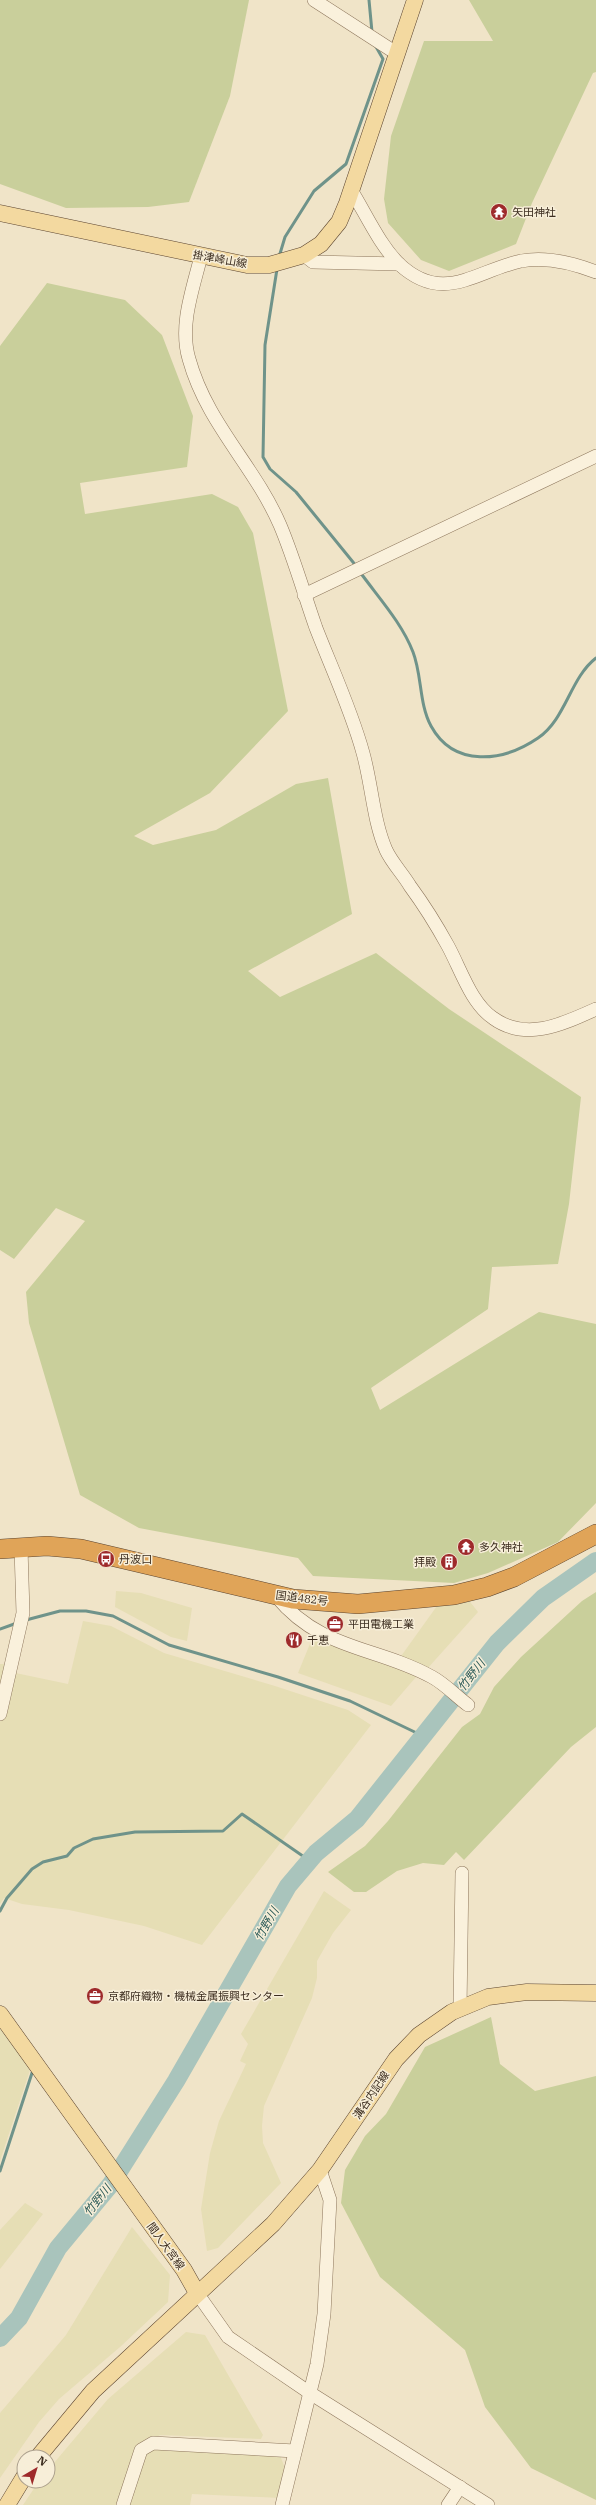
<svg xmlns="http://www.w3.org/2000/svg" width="596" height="2505" font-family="'IBM Plex Serif','Noto Sans JP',serif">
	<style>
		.farmland { fill: #e6deb5 }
		.green { fill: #c9cf9b }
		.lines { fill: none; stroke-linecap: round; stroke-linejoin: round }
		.stream { stroke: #6f938a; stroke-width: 3 }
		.river { stroke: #a9c4bc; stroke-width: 18 }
		.minor-casing { stroke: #8d765c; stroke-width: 14 }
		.major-casing { stroke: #5b4430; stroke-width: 17 }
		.highway-casing { stroke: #5b4430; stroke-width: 20 }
		.minor { stroke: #faf1dc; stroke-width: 13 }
		.major { stroke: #f3d9a0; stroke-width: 16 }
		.highway { stroke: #e0a458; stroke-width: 19 }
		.labels { text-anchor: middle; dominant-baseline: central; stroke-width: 3; stroke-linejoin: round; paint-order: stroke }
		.poi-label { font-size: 11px; fill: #3d2e20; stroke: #f7eed8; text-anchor: start }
		.street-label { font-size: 11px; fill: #3d2e20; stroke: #f7eed8 }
		.water-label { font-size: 12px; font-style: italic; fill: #2f5d5a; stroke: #f7eed8 }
	</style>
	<rect width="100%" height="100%" fill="#f0e4c8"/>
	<g class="farmland">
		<path d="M116 1591 141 1593 192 1608 187 1641 171 1637 115 1607Z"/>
		<path d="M467 1598 478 1612 427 1669 399 1659 442 1599Z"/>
		<path d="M83 1621 111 1626 164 1653 275 1686 348 1710 371 1725 202 1945 144 1926 69 1910 22 1904 4 1898 0 1904V1664H7L6 1671 68 1684Z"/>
		<path d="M314 1634 416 1672V1677L391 1706 298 1673Z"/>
		<path d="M324 1891 351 1910 333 1933 317 1961V1978L312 1998 264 2106 262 2126 263 2143 281 2183 218 2248 207 2251 201 2209 210 2153 219 2121 246 2064 240 2061 248 2044 241 2034Z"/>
		<path d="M0 2024 31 2067 0 2161Z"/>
		<path d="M25 2203 43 2214 0 2269V2230Z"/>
		<path d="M132 2227 170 2275 168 2302 120 2347 59 2399 39 2422 0 2478V2413L66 2335Z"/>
		<path d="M186 2332 205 2335 263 2435 261 2439 160 2435 138 2448 118 2505H23L39 2481H48V2470L108 2399Z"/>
		<path d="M153 2446 279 2453 287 2473 281 2498 192 2494 190 2505H127L145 2452Z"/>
	</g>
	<g class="green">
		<path d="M0 0H249L230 96 189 202 148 207 66 208 0 184Z"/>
		<path d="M469 0H596V72L593 73 532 203 516 244 449 271 421 260 388 223 384 199 391 136 424 41H493Z"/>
		<path d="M47 283 125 300 162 335 193 416 187 467 80 483 85 514 212 494 238 507 253 533 288 711 210 793 134 836 153 845 216 830 296 784 328 778 352 914 248 971 280 997 376 953 449 1009 581 1097 569 1204 558 1264 492 1267 488 1309 371 1388 380 1410 539 1312 596 1324V1503L558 1542 488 1573 454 1583 313 1576 298 1558 139 1528 80 1495 29 1323 26 1292 85 1221 56 1208 14 1259 0 1250V346Z"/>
		<path d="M596 1592V1727L571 1747 464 1860 456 1852 444 1865 423 1863 397 1871 366 1892H354L328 1872 365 1846 388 1821 462 1727 480 1714 494 1687 521 1657 582 1601Z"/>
		<path d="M491 2017 500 2064 535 2091 596 2076V2500L531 2468 485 2407 465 2350 380 2277 341 2203 345 2170 365 2136 386 2114 425 2047Z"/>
	</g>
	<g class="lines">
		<g class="stream">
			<path d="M369 0 372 32"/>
			<path d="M279 257 285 237 314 191 346 164 383 59 375 45"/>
			<path d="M277 269 265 345 263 457 270 469 296 492 357 567"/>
			<path d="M360 572C378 597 402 623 413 652 422 675 419 704 431 726 454 768 503 762 538 738 566 719 570 678 596 658"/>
			<path d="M26 1620 60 1611H86L113 1616 169 1645 278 1677 350 1701 423 1736"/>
			<path d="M0 1629 17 1623"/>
			<path d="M0 1911 7 1898 32 1869 43 1862 67 1856 74 1848 93 1839 135 1832 223 1831 242 1814 310 1861"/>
			<path d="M0 2171 32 2073"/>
		</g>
		<path class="river" d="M0 2338 19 2318 58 2248 111 2184 176 2081 288 1886 316 1853 357 1819 497 1643 543 1598 596 1561"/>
		<g class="minor-casing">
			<g id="minor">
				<path d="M314 0 396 53"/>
				<path d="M351 190C366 214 379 244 399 264 443 305 475 271 521 261 547 256 573 263 596 272"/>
				<path d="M304 255 313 262 399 264"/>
				<path d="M201 256C193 289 179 325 189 359 207 424 254 465 280 525 294 558 304 594 316 628 332 669 352 712 363 753 372 785 373 820 386 850 392 863 403 874 410 886 424 905 437 926 448 946 461 970 471 1003 493 1018 526 1042 563 1024 596 1009"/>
				<path d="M304 595 596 456"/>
				<path d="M276 1596C321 1651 376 1646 432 1677 445 1684 456 1696 468 1705"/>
				<path d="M0 1714 23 1613 21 1548"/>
				<path d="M460 2009 462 1873"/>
				<path d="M197 2293 228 2337 310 2393 488 2505"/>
				<path d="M123 2505 141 2450 153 2443 295 2451"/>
				<path d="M282 2505 317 2364 324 2314 330 2200 320 2170"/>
				<path d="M448 2505 460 2487"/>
			</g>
		</g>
		<g class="major-casing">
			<g id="major">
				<path d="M0 213 247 265H269L304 255 321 244 339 222 347 203 415 0"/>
				<path d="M0 2014 184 2270 197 2293"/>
				<path d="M38 2457 93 2391 273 2224 320 2170 396 2059 419 2035 452 2012 488 1997 527 1992 596 1993"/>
				<path d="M7 2505 24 2477"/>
			</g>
		</g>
		<g class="highway-casing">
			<path id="highway" d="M0 1549 47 1546 81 1549 293 1599 358 1604 454 1595 487 1587 514 1577 596 1534"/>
		</g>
		<use href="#minor" class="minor"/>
		<use href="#major" class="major"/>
		<use href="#highway" class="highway"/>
	</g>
	<defs>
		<g id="temple-disc" transform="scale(0.9)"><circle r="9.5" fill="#9e2a2b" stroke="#f7eed8"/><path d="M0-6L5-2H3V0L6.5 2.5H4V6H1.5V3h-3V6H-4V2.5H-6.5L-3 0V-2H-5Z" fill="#fff"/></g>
		<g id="bus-disc" transform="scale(0.9)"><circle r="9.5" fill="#9e2a2b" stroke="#f7eed8"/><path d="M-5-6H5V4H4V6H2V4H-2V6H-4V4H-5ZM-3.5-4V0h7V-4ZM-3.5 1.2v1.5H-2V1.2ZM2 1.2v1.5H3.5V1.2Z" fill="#fff"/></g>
		<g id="building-disc" transform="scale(0.9)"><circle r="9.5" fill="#9e2a2b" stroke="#f7eed8"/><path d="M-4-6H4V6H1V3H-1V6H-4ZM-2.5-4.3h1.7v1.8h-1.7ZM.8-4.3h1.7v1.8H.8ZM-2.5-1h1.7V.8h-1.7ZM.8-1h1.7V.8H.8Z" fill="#fff"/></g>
		<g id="office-disc" transform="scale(0.9)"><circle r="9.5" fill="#9e2a2b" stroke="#f7eed8"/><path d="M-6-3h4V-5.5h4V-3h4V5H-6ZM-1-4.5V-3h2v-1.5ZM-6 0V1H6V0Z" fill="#fff"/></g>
		<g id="restaurant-disc" transform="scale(0.9)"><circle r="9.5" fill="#9e2a2b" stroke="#f7eed8"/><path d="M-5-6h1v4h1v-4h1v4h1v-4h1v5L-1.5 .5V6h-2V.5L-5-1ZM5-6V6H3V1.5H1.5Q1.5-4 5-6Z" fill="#fff"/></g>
	</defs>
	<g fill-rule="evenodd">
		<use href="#temple-disc" x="499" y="212"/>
		<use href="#temple-disc" x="466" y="1547"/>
		<use href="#bus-disc" x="106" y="1559"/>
		<use href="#building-disc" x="449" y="1562"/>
		<use href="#office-disc" x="335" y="1624"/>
		<use href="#restaurant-disc" x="294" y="1640"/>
		<use href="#office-disc" x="95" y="1996"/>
	</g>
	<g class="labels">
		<g class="poi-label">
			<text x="512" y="212">矢田神社</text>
			<text x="479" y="1547">多久神社</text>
			<text x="119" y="1559">丹波口</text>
			<text x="436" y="1562" text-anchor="end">拝殿</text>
			<text x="348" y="1624">平田電機工業</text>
			<text x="307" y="1640">千恵</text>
			<text x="108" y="1996">京都府織物・機械金属振興センター</text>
		</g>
		<g class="street-label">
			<text transform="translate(220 259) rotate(10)">掛津峰山線</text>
			<text transform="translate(302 1598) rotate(7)">国道482号</text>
			<text transform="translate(371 2095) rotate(-56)">溝谷内記線</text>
			<text transform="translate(166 2246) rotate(54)">間人大宮線</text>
		</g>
		<g class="water-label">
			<text transform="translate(471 1675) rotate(-52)">竹野川</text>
			<text transform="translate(266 1924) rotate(-60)">竹野川</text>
			<text transform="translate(97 2200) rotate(-51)">竹野川</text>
		</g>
	</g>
	<g transform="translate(36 2469) rotate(38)"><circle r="19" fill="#f7eed8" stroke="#ada18e"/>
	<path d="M0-3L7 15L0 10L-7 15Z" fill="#9e2a2b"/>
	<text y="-6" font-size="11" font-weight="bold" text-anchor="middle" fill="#3d2e20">N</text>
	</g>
</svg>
